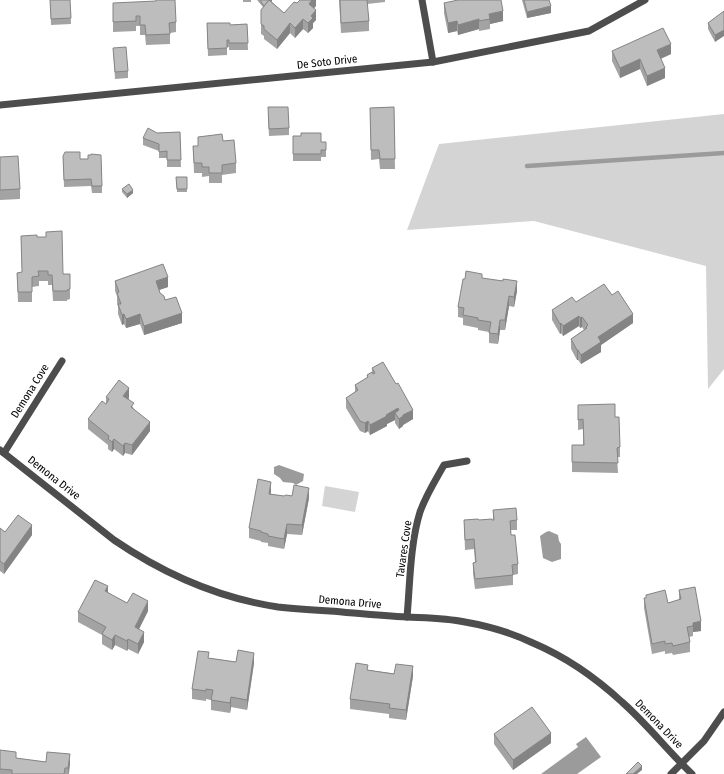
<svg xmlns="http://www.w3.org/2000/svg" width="724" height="774" font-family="'Fira Sans Condensed',sans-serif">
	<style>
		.green { fill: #d4d4d4 }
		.water { fill: #9b9b9b }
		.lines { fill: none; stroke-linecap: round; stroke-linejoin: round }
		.stream { stroke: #9b9b9b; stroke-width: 4.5 }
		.minor { stroke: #4d4d4d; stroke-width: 7 }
		.wall { fill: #a3a3a3 }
		.shaded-wall { fill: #848484 }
		.building { fill: #bdbdbd; stroke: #848484 }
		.labels { text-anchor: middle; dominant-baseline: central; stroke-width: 3; stroke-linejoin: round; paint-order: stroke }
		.street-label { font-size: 11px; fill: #000; stroke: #fff }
	</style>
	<rect width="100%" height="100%" fill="#fff"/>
	<g class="green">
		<path d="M724 114V369L708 389 706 266 534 221 407 230 439 144Z"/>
		<path d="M325 486 359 492 355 512 322 506Z"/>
	</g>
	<g class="water">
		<path d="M279 465 304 474 303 481 296 485 293 483 283 482 280 478 274 474V467Z"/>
		<path d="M549 531 558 535 559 541 561 544V559L552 562 543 558 540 536 546 532Z"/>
		<path d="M586 737 601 757 577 774H541L578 747 576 744Z"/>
	</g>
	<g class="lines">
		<path class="stream" d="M527 166 724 153"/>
		<g class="minor">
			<path d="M422 0 433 62"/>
			<path d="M0 105 433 62 589 31 645 0"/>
			<path d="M0 450 114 540C164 574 218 598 278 607 295 609 312 610 330 611 355 613 381 616 407 617 427 618 446 618 465 622 488 626 512 633 533 643 566 657 596 678 622 702 647 724 668 751 692 774"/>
			<path d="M4 453 62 361"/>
			<path d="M407 617C410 584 410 544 420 512 426 495 435 481 444 465L467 461"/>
			<path d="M671 774 704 741 724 712"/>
		</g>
	</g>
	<g class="wall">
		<path d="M50 0H70L71 24 51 25Z"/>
		<rect x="243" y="0" width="8" height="2"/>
		<path d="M257 0H272V2L284 13 297 3 316 0V6L314 8 316 20 313 23V28L308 33 303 29 295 38 290 33 277 49 264 39V36L261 34V10L263 7Z"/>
		<path d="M339 0H385V2L367 4 369 21V31L341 33Z"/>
		<path d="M522 0H549L551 13 527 18Z"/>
		<path d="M113 3 176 22V32L170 33V44L146 45 145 35H140V26H136V31L113 32Z"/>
		<path d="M444 3 503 21 490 24V29L479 31V29L458 35 457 31 448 33 444 13Z"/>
		<path d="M724 11 715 42 708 29V23Z"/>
		<path d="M207 23 230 25 247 24 248 50H229V47H227V55L208 56Z"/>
		<path d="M113 48 128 71V78L115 79Z"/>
		<path d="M612 51 671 54 661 59 665 78 647 86 640 69 620 78 612 61Z"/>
		<path d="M394 107 395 169H380L379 159 371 160 370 108Z"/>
		<path d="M268 114 289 128V135L269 136Z"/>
		<path d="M180 132 181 167H167V158H159V151L143 145V138L157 133Z"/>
		<path d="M293 136 321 142 326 150V157H321V161H293Z"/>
		<path d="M198 137 223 141 236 163V173L222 175V183H209V176L202 177V173H194L193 146H198Z"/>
		<path d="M63 156 80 159 102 186V193H92L91 186 64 187Z"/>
		<path d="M0 157 20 189V199L0 200Z"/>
		<path d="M176 177H187V192H177Z"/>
		<path d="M122 189 133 193 127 198 122 192Z"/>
		<path d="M21 236 37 237 63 274H70V299L67 300V301H53L52 285H48V281H39V286L32 287V302H18L17 273 22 272Z"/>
		<path d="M482 278 517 291 514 307 509 306 505 330H500L498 344 489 343V332L478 330V328L463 325V318L458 317V307L465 279Z"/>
		<path d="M115 281 168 287 159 290 160 293 182 323 144 335 140 324 126 328 124 324 122 325 118 314V307L117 303V296L115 291Z"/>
		<path d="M612 295 633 323 601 345V352L581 364 578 360H577L571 349V339L584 330 582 327 580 328 579 326 563 336 561 333 560 334 552 320V310L576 302Z"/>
		<path d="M372 368 413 419 403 425V426L399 429 395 423V420L387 424V426L370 435 368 431 365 433 360 431 346 408V398L355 392V385L367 378V375L372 373Z"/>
		<path d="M106 397 129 398 128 399 134 409 150 431 132 455 125 453 123 456 114 449 112 452 108 449V445L88 429V419L106 404Z"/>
		<path d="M578 405 615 417 620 447V457H617L618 473 572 472V445H583V429L578 430Z"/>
		<path d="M271 492V494L284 496H292L309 498 302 535 287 534 284 549 268 546V543L261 542V541L249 538V528Z"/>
		<path d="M493 510 517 520V530H511V535L518 564V574L513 575V585L475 589 473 573V563L475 562 474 549 465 550 464 520H493Z"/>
		<path d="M0 528 5 532 32 535 4 574 0 571Z"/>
		<path d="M679 590 701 631 693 632V636L689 637 690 642V652L673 655 672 653 665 654V651L652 654 644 608V598H646V595L668 603 679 600Z"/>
		<path d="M108 593 127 603 148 611 139 629 144 642 138 654 128 649 127 651 115 645 112 650 102 644V635L78 622V612Z"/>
		<path d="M209 658 236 662 254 663 247 710 231 707 230 713 211 710V700L206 699V701L192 699V689Z"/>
		<path d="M368 670 413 676 406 720 389 718V714L350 709V699Z"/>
		<path d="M494 734 551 743 513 770 494 744Z"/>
		<path d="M0 750 16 759 70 764 69 774H0Z"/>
	</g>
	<g class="shaded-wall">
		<path d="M312 0H316V6L309 14V4Z"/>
		<path d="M551 6V13L527 18V12Z"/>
		<path d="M316 10V20L313 23V28L308 33V23L311 16Z"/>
		<path d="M503 11V21L490 24 489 14Z"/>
		<path d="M303 19V29L295 38V28Z"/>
		<path d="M479 19V29L458 35V25Z"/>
		<path d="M457 21V31L448 33V23Z"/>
		<path d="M290 23V33L277 49V40Z"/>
		<path d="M724 30V36L715 42V35Z"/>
		<path d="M671 44V54L657 60V50Z"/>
		<path d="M640 59V69L620 78V68Z"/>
		<path d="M665 68V78L647 86V76Z"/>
		<path d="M133 190V193L127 198V194Z"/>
		<path d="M168 277V287L156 291V281Z"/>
		<path d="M517 281V291L514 307V297Z"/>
		<path d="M509 296V306L505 330V320Z"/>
		<path d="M182 313V323L144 335V326Z"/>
		<path d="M124 314V324L122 325V315Z"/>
		<path d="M140 314V324L126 328V319Z"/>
		<path d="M633 314V323L601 345V352L581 364V355L598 337Z"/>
		<path d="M579 316V326L563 336V326Z"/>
		<path d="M582 317V327L580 328V318Z"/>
		<path d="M500 320V330L498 344V334Z"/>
		<path d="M561 323V333L560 334V324Z"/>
		<rect x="577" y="350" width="1" height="10"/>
		<path d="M129 388V398L123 405V396Z"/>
		<path d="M398 408V418L395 413V420L387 424V426L370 435V425Z"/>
		<path d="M413 410V419L403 425V426L399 429V419L403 415Z"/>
		<path d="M368 421V431L365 433V423Z"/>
		<path d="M150 422V431L132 455V445Z"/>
		<path d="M114 439V449L112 452V442Z"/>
		<path d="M125 443V453L123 456V446Z"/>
		<path d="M271 482V492L269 504V494Z"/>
		<path d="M309 488V498L302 535V525Z"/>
		<path d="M287 524V534L284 549V539Z"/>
		<path d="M32 525V535L4 574V564Z"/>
		<path d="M108 586V596L105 591Z"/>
		<path d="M148 601V611L135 637V627Z"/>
		<path d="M701 621V631L693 632V623Z"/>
		<path d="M144 632V642L138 654V644Z"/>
		<path d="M115 635V645L112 650V640Z"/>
		<path d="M128 639V649L127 651V641Z"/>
		<path d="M254 653V663L247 710V700Z"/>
		<path d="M413 666V676L406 720V710Z"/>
		<path d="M231 697V707L230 713V703Z"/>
		<path d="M551 733V743L513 770V760Z"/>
		<path d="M70 754V764L68 774V768Z"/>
		<path d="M642 766V770L637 774H633Z"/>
	</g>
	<g class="building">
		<path d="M50 0H70L71 18 51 19Z"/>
		<path d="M156 0H175L176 22 169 23 170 34 146 35 145 25H140V16H136V21L113 22V3L156 1Z"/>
		<path d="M260 0H272L270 1 269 0 264 6Z"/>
		<path d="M269 0 284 13 294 2 297 3 300 0H312L309 4 316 10 311 16 313 18 308 23 303 19 295 28 290 23 277 40 264 29V26L261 24V10Z"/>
		<path d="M340 0H367L369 21 341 23Z"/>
		<path d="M458 0H501L503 11 489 14 490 19 479 21V19L458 25 457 21 448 23 444 3Z"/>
		<path d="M524 0H549L551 6 527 12Z"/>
		<path d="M724 11V30L715 35 708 23Z"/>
		<path d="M207 23H230V25L247 24 248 43H229V40H227V48L208 49Z"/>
		<path d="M663 28 671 44 657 50 665 68 647 76 640 59 620 68 612 51Z"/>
		<path d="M126 47 128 71 115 72 113 48Z"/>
		<path d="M268 107H288L289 128 269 129Z"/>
		<path d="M394 107 395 159H380L379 150H371L370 108Z"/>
		<path d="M148 128 157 133 180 132 181 160H167V151L159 152V144L143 138Z"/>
		<path d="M301 133H321V142H326V150H321V154H293V136H301Z"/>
		<path d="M222 134 223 141 234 140 236 163 222 165V173H209V167H202V163H194L193 146H198V137Z"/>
		<path d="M65 152H80V159H88V155H91V154L101 155 102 186H92L91 179 64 180 63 156Z"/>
		<path d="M18 156 20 189 0 190V157Z"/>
		<path d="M176 177H187V189H177Z"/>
		<path d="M129 184 133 190 127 194 122 189Z"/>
		<path d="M62 231 63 274H70V289L67 290V291H53L52 275H48V271H38L39 276 32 277V292H18L17 273 22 272 21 236 37 235V237H46V232Z"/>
		<path d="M163 264 168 277 156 281 160 293 164 296 165 300 176 297 182 313 144 326 140 314 126 319 124 314 122 315 118 304H121L117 293 119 292 115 281Z"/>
		<path d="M466 271 482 274V278L503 281V279L517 281 514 297 509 296 505 320H500L498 334 489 333 491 322 478 320V318L463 315 464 308 458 307 463 279H465Z"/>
		<path d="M604 284 612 295 618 291 633 314 598 337 601 342 581 355 578 350H577L571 339 587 328 586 327 588 325 582 317 580 318 579 316 563 326 561 323 560 324 552 310 572 297 576 302Z"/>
		<path d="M383 362 396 384 398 383 413 410 403 415V416L399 419 395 413 399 410 398 408 386 415 387 416 370 425 368 421 365 423 360 421 346 398 358 390 355 385 368 377 367 375 372 372 373 374 375 373 372 368Z"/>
		<path d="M119 380 129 388 123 396 134 403 131 407 150 422 132 445 125 443 123 446 114 439 112 442 108 439 109 436 88 419 102 401 106 404 109 399 106 397Z"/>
		<path d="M615 404V417H619L620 447 617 448 618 463 572 462V445H584L583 419 578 420V405Z"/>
		<path d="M258 479 271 482 269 494 284 496 286 495 292 496 294 485 309 488 302 525 287 524 284 539 268 536V534L261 532V531L249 528Z"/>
		<path d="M516 508 517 520 510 521 511 535H515L518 564 512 565 513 575 475 579 473 563 476 562 474 539 465 540 464 520 478 519 479 520 492 519V520H494L493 510Z"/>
		<path d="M18 515 32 525 4 564 0 561V528L5 532Z"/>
		<path d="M95 580 108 586 105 591 127 603 133 593 148 601 135 627 144 632 138 644 128 639 127 641 115 635 112 640 102 634 106 627 78 612Z"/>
		<path d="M695 587 701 621 693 623V626L687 627 690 642 673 646 672 643 665 644V641L652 644 644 598H646V595L665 590 668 603 681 599 679 590Z"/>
		<path d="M238 650 254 653 247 700 231 697 230 703 211 700 213 690 206 689V691L192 689 198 651 209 652 208 658 236 662Z"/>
		<path d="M356 663 368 665 367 670 394 674 396 664 413 666 406 710 389 708 390 704 350 699Z"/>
		<path d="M532 707 551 733 513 760 494 734Z"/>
		<path d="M0 750 16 752V758L46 762 47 752 70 754 68 768H65L64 774H12V770L0 769Z"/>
		<path d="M638 762 642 766 633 774H626Z"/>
	</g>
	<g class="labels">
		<g class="street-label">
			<text transform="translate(327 62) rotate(-6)">De Soto Drive</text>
			<text transform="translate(30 391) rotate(-58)">Demona Cove</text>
			<text transform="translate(54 478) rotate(38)">Demona Drive</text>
			<text transform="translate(404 549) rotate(-82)">Tavares Cove</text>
			<text transform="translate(350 602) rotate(5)">Demona Drive</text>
			<text transform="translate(659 724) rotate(46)">Demona Drive</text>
		</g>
	</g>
</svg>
